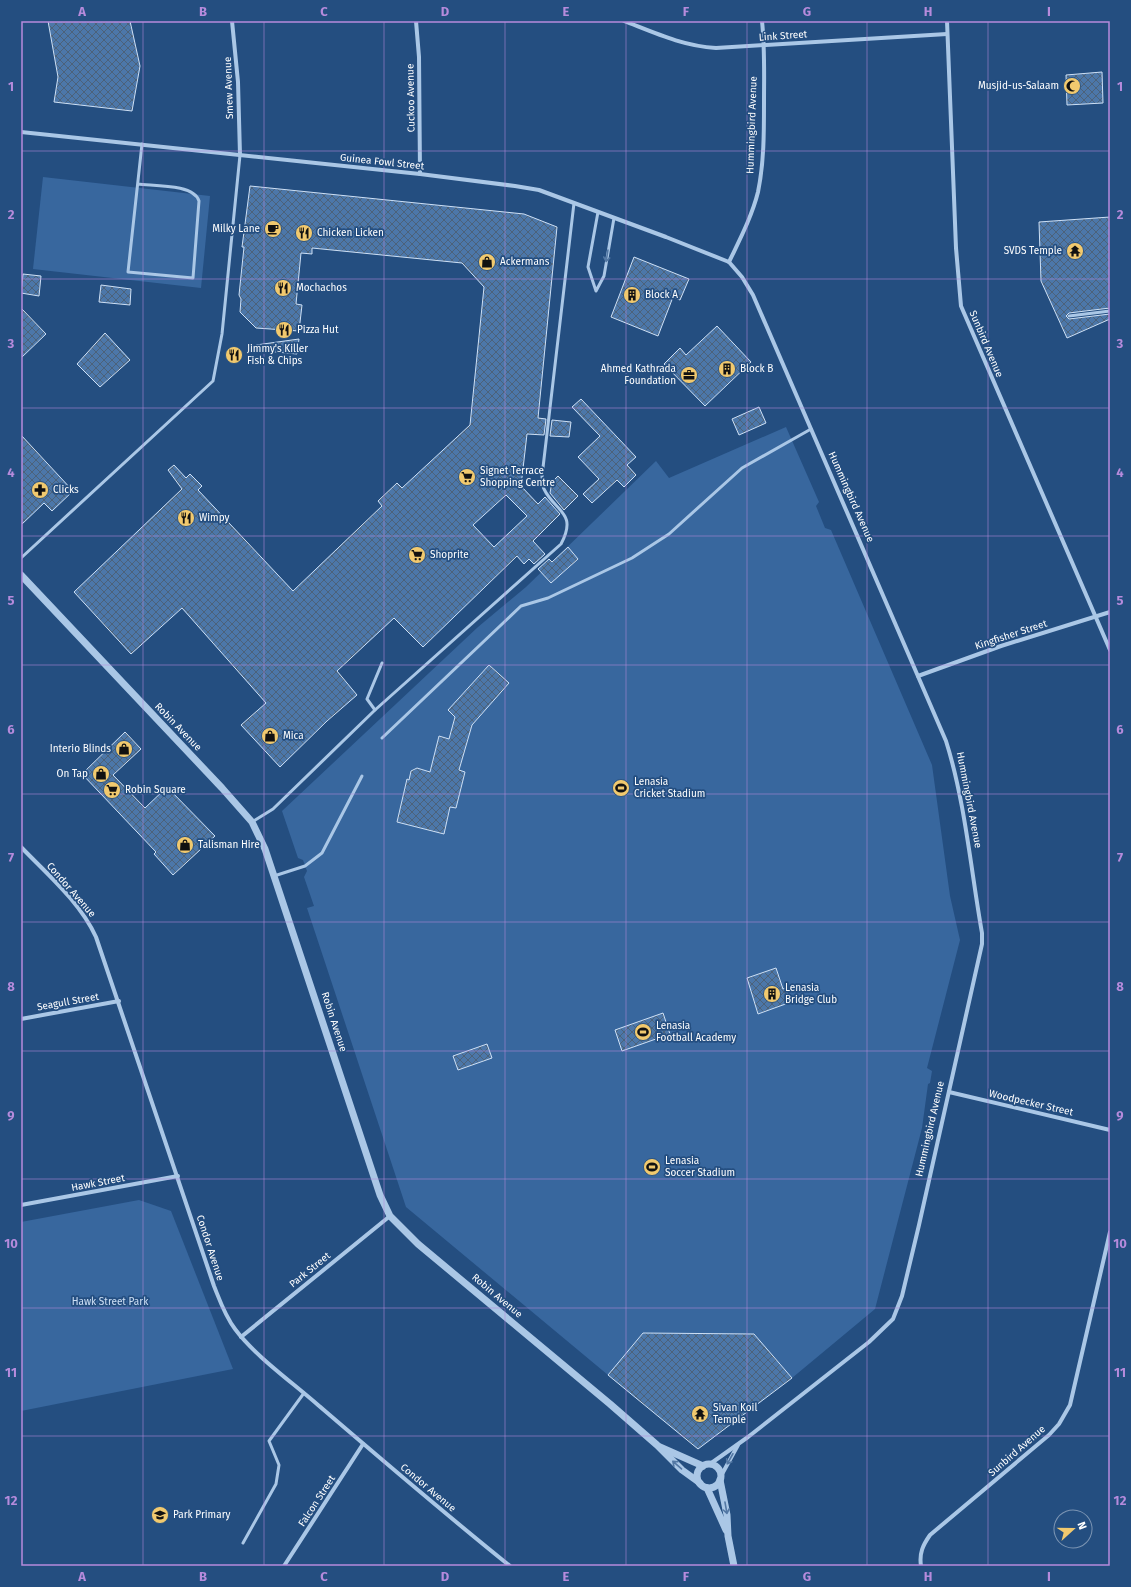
<svg xmlns="http://www.w3.org/2000/svg" width="1131" height="1587" font-family="'Fira Sans',sans-serif">
	<style>
		.green { fill: #38679e }
		.building { fill: url(#building-cross-hatch); stroke: #cee0f5; fill-rule: evenodd }
		.lines { fill: none; stroke-linecap: round; stroke-linejoin: round }
		.service { stroke: #aac7e6; stroke-width: 3 }
		.minor { stroke: #aac7e6; stroke-width: 4 }
		.tertiary { stroke: #aac7e6; stroke-width: 7 }
		.oneway { stroke: #5378a4 }
		.grid { fill: none; stroke: #b68bdc; stroke-width: 1; stroke-opacity: 0.55 }
		.labels { text-anchor: middle; dominant-baseline: central; stroke-width: 3.5; stroke-linejoin: round; paint-order: stroke }
		.street-label { font-size: 10px; fill: #fff; stroke: #244e80 }
		.poi-label { font-size: 10px; fill: #fff; stroke: #244e80; text-anchor: start }
		.park-label { font-size: 10px; fill: #cee0f5; stroke: #244e80 }
		.neatline { fill: none; stroke: #b68bdc; stroke-width: 1.5 }
		.grid-label { font-size: 13px; text-anchor: middle; font-weight: bold; fill: #b68bdc }
	</style>
	<defs>
		<pattern id="building-cross-hatch" width="8" height="8" patternUnits="userSpaceOnUse"><rect width="8" height="8" fill="#4c77a9"/><path d="M0 0l8 8M0 8l8-8" fill="none" stroke="#4c627a"/></pattern>
	</defs>
	<rect width="100%" height="100%" fill="#244e80"/>
	<g class="green">
		<path d="M43 177 210 196 201 288 33 269Z"/>
		<path d="M786 427 819 502 816 506 825 528 831 530 932 765 950 896 960 940 927 1068 932 1071 930 1083 928 1084 922 1128 875 1309 792 1378 754 1334 643 1333 608 1375 406 1207 307 908 314 906 304 877 307 871 303 860 298 858 282 811 478 627 526 587 656 461 669 478Z"/>
		<path d="M139 1200 171 1211 233 1369 21 1411V1222Z"/>
	</g>
	<g class="building">
		<path d="M48 21H130L140 66 132 111 54 102 58 77Z"/>
		<path d="M1102 72 1103 103 1067 105 1066 75Z"/>
		<path d="M250 186 524 214 557 227 538 418 546 419 544 435 527 434 521 486 538 504 545 497 560 514 533 541 545 554 534 564 529 559 524 564 517 556 423 647 394 618 337 671 357 695 327 721 280 767 241 725 266 703 182 608 131 654 74 592 182 489 168 470 174 465 186 478 190 474 202 486 198 490 293 591 382 506 378 501 397 483 402 488 470 425 484 287 462 263 312 248V254L301 253 296 304 302 305 299 331 256 328 240 312 241 299 239 295 244 247H242ZM506 495 527 516 494 547 473 525Z"/>
		<path d="M1110 217V308L1069 313 1066 316 1069 319 1110 314V319L1067 338 1041 281 1039 222Z"/>
		<path d="M634 257 689 279 680 300 673 297 658 336 611 317Z"/>
		<path d="M23 274 41 276 39 296 21 293Z"/>
		<path d="M101 285 131 289 130 305 99 302Z"/>
		<path d="M21 308 46 334 21 358Z"/>
		<path d="M717 326 751 362 705 406 664 364 680 348 686 355Z"/>
		<path d="M105 333 130 360 100 387 77 364Z"/>
		<path d="M299 339 297 354 256 350V345Z"/>
		<path d="M581 399 636 457 627 465 636 475 624 487 617 480 592 503 583 494 599 479 578 457 600 436 572 407Z"/>
		<path d="M759 407 766 423 739 435 732 419Z"/>
		<path d="M552 420 571 422 569 437 550 436Z"/>
		<path d="M21 435 73 491 52 511 44 503 21 525Z"/>
		<path d="M558 476 578 496 564 510 550 493 552 482Z"/>
		<path d="M568 547 578 559 551 583 538 569 549 559 552 562Z"/>
		<path d="M489 665 509 683 472 725 459 770 465 772 456 808 450 807 444 834 397 822 407 779 409 780 411 771 417 768 430 772 439 736 449 739 455 717 448 710Z"/>
		<path d="M125 732 141 749 113 775 145 808 167 787 215 836 173 875 154 854 156 852 82 774Z"/>
		<path d="M776 968 783 989 785 988 791 1002 758 1014 747 978Z"/>
		<path d="M663 1013 670 1034 622 1051 615 1030Z"/>
		<path d="M487 1044 492 1058 458 1070 453 1056Z"/>
		<path d="M643 1333 754 1334 792 1378 698 1449 608 1375Z"/>
	</g>
	<g class="lines">
		<g class="service">
			<path d="M138 184C154 186 194 184 199 201L193 278 128 272 142 144"/>
			<path d="M598 212 588 267 596 291 604 276 614 218"/>
			<path d="M1069 316 1110 311"/>
			<path d="M21 558 213 381 222 334 240 155"/>
			<path d="M375 710 561 544C578 512 555 512 544 489 542 486 542 480 542 476L574 203"/>
			<path d="M382 738 521 606 548 598 632 558 669 534 742 468 811 429"/>
			<path d="M252 822 273 809 375 710 367 699 382 663"/>
			<path d="M274 876 305 866 322 853 362 776"/>
			<path d="M243 1543 276 1484 279 1465 269 1441 304 1393"/>
		</g>
		<g class="minor">
			<path d="M232 21 238 82 240 155"/>
			<path d="M416 21 419 57 420 174"/>
			<path d="M624 21C655 33 683 46 716 48L947 34"/>
			<path d="M947 21 956 248 961 306 1110 650"/>
			<path d="M21 132 420 174 515 186 539 190 666 237 729 262 742 277 753 295 946 741C965 801 971 871 982 933V944L919 1225 902 1296 893 1319 869 1342 748 1437 710 1464"/>
			<path d="M729 262C740 239 752 216 758 192 764 163 764 133 764 103 764 76 765 49 762 21"/>
			<path d="M918 676 1001 646 1110 612"/>
			<path d="M21 847C48 875 80 902 96 937L214 1286C220 1301 225 1316 235 1329 255 1356 292 1382 318 1405 381 1459 445 1514 510 1566"/>
			<path d="M21 1019 119 1001"/>
			<path d="M949 1092 1110 1130"/>
			<path d="M21 1205 178 1176"/>
			<path d="M241 1337 390 1216"/>
			<path d="M721 1476 738 1445"/>
			<path d="M284 1566 363 1444"/>
			<path d="M921 1566C919 1553 923 1545 930 1535L1049 1435 1059 1424 1070 1405 1110 1232"/>
		</g>
		<g class="tertiary">
			<path d="M21 575 222 788 252 822 265 849 380 1195 390 1216 418 1244 610 1404 657 1445 682 1470 700 1483"/>
			<path d="M660 1447 703 1466"/>
			<circle cx="709" cy="1476" r="12"/>
			<path d="M720 1480 727 1515 728 1536 734 1566"/>
			<path d="M707 1488 726 1530"/>
		</g>
	</g>
	<defs><path id="oneway-shaft" d="M-6 0H5M1.5-3L5.5 0L1.5 3" fill="none" stroke-width="1.6" stroke-linecap="round" stroke-linejoin="round"/></defs>
	<g class="oneway">
		<use href="#oneway-shaft" transform="translate(607 256) rotate(99)"/>
		<use href="#oneway-shaft" transform="translate(730 1459) rotate(119)"/>
		<use href="#oneway-shaft" transform="translate(677 1465) rotate(-139)"/>
		<use href="#oneway-shaft" transform="translate(726 1508) rotate(80)"/>
	</g>
	<path class="grid" d="M143 21V1566M264 21V1566M384 21V1566M505 21V1566M626 21V1566M747 21V1566M867 21V1566M988 21V1566M21 151H1110M21 279H1110M21 408H1110M21 536H1110M21 665H1110M21 794H1110M21 922H1110M21 1051H1110M21 1179H1110M21 1308H1110M21 1436H1110"/>
	<defs>
		<g id="mosque-disc" transform="scale(0.9)"><circle r="9.5" fill="#f1c96e" stroke="#244e80"/><path d="M3.5-4.9A6 6 0 1 0 3.5 4.9A5 5 0 1 1 3.5-4.9Z" fill="#111"/></g>
		<g id="cafe-disc" transform="scale(0.9)"><circle r="9.5" fill="#f1c96e" stroke="#244e80"/><path d="M-5.5-4.5H6V0H3Q3 3.5 0 3.5H-2.5Q-5.5 3.5-5.5 0ZM3-3.2v2h1.7v-2ZM-6 4.5H4V6H-6Z" fill="#111"/></g>
		<g id="restaurant-disc" transform="scale(0.9)"><circle r="9.5" fill="#f1c96e" stroke="#244e80"/><path d="M-5-6h1v4h1v-4h1v4h1v-4h1v5L-1.5 .5V6h-2V.5L-5-1ZM5-6V6H3V1.5H1.5Q1.5-4 5-6Z" fill="#111"/></g>
		<g id="temple-disc" transform="scale(0.9)"><circle r="9.5" fill="#f1c96e" stroke="#244e80"/><path d="M0-6L5-2H3V0L6.5 2.5H4V6H1.5V3h-3V6H-4V2.5H-6.5L-3 0V-2H-5Z" fill="#111"/></g>
		<g id="shop-disc" transform="scale(0.9)"><circle r="9.5" fill="#f1c96e" stroke="#244e80"/><path d="M-5-2.5h2.3a2.7 3.5 0 0 1 5.4 0H5L5.5 6h-11ZM-1.5-2.5h3a1.5 2.3 0 0 0-3 0Z" fill="#111"/></g>
		<g id="building-disc" transform="scale(0.9)"><circle r="9.5" fill="#f1c96e" stroke="#244e80"/><path d="M-4-6H4V6H1V3H-1V6H-4ZM-2.5-4.3h1.7v1.8h-1.7ZM.8-4.3h1.7v1.8H.8ZM-2.5-1h1.7V.8h-1.7ZM.8-1h1.7V.8H.8Z" fill="#111"/></g>
		<g id="office-disc" transform="scale(0.9)"><circle r="9.5" fill="#f1c96e" stroke="#244e80"/><path d="M-6-3h4V-5.5h4V-3h4V5H-6ZM-1-4.5V-3h2v-1.5ZM-6 0V1H6V0Z" fill="#111"/></g>
		<g id="supermarket-disc" transform="scale(0.9)"><circle r="9.5" fill="#f1c96e" stroke="#244e80"/><path d="M-6-5.5h2.5l.6 2H6L4.5 2H-2.5L-4.4-4H-6ZM-1.5 3.2a1.3 1.3 0 1 0 .1 0ZM3 3.2a1.3 1.3 0 1 0 .1 0Z" fill="#111"/></g>
		<g id="pharmacy-disc" transform="scale(0.9)"><circle r="9.5" fill="#f1c96e" stroke="#244e80"/><path d="M-2-6h4v4h4v4h-4v4h-4v-4h-4v-4h4Z" fill="#111"/></g>
		<g id="stadium-disc" transform="scale(0.9)"><circle r="9.5" fill="#f1c96e" stroke="#244e80"/><path d="M0-5a6.5 5 0 1 0 0 10a6.5 5 0 1 0 0-10ZM-3.5-1.8h7v3.6h-7Z" fill="#111"/></g>
		<g id="school-disc" transform="scale(0.9)"><circle r="9.5" fill="#f1c96e" stroke="#244e80"/><path d="M0-5L7-2L0 1L-7-2ZM-4 1L0 2.5L4 1V4Q0 6-4 4Z" fill="#111"/></g>
	</defs>
	<g fill-rule="evenodd">
		<use href="#mosque-disc" x="1072" y="86"/>
		<use href="#cafe-disc" x="273" y="229"/>
		<use href="#restaurant-disc" x="304" y="233"/>
		<use href="#temple-disc" x="1075" y="251"/>
		<use href="#shop-disc" x="487" y="262"/>
		<use href="#restaurant-disc" x="283" y="288"/>
		<use href="#building-disc" x="632" y="295"/>
		<use href="#restaurant-disc" x="284" y="330"/>
		<use href="#restaurant-disc" x="234" y="355"/>
		<use href="#building-disc" x="727" y="369"/>
		<use href="#office-disc" x="689" y="375"/>
		<use href="#supermarket-disc" x="467" y="477"/>
		<use href="#pharmacy-disc" x="40" y="490"/>
		<use href="#restaurant-disc" x="186" y="518"/>
		<use href="#supermarket-disc" x="417" y="555"/>
		<use href="#shop-disc" x="270" y="736"/>
		<use href="#shop-disc" x="124" y="749"/>
		<use href="#shop-disc" x="101" y="774"/>
		<use href="#stadium-disc" x="621" y="788"/>
		<use href="#supermarket-disc" x="112" y="790"/>
		<use href="#shop-disc" x="185" y="845"/>
		<use href="#building-disc" x="772" y="994"/>
		<use href="#stadium-disc" x="643" y="1032"/>
		<use href="#stadium-disc" x="652" y="1167"/>
		<use href="#temple-disc" x="700" y="1414"/>
		<use href="#school-disc" x="160" y="1515"/>
	</g>
	<g class="labels">
		<g class="street-label">
			<text transform="translate(783 36) rotate(-4)">Link Street</text>
			<text transform="translate(229 88) rotate(-92)">Smew Avenue</text>
			<text transform="translate(411 98) rotate(-91)">Cuckoo Avenue</text>
			<text transform="translate(752 125) rotate(-88)">Hummingbird Avenue</text>
			<text transform="translate(382 162) rotate(6)">Guinea Fowl Street</text>
			<text transform="translate(986 344) rotate(67)">Sunbird Avenue</text>
			<text transform="translate(851 497) rotate(66)">Hummingbird Avenue</text>
			<text transform="translate(1011 635) rotate(-18)">Kingfisher Street</text>
			<text transform="translate(178 727) rotate(46)">Robin Avenue</text>
			<text transform="translate(969 800) rotate(79)">Hummingbird Avenue</text>
			<text transform="translate(71 890) rotate(49)">Condor Avenue</text>
			<text transform="translate(68 1002) rotate(-10)">Seagull Street</text>
			<text transform="translate(334 1022) rotate(72)">Robin Avenue</text>
			<text transform="translate(1031 1103) rotate(13)">Woodpecker Street</text>
			<text transform="translate(930 1129) rotate(-77)">Hummingbird Avenue</text>
			<text transform="translate(98 1183) rotate(-11)">Hawk Street</text>
			<text transform="translate(210 1248) rotate(72)">Condor Avenue</text>
			<text transform="translate(310 1270) rotate(-39)">Park Street</text>
			<text transform="translate(497 1296) rotate(40)">Robin Avenue</text>
			<text transform="translate(1017 1451) rotate(-41)">Sunbird Avenue</text>
			<text transform="translate(428 1488) rotate(40)">Condor Avenue</text>
			<text transform="translate(317 1501) rotate(-57)">Falcon Street</text>
		</g>
		<g class="poi-label">
			<text x="1059" y="86" text-anchor="end">Musjid-us-Salaam</text>
			<text x="260" y="229" text-anchor="end">Milky Lane</text>
			<text x="317" y="233">Chicken Licken</text>
			<text x="1062" y="251" text-anchor="end">SVDS Temple</text>
			<text x="500" y="262">Ackermans</text>
			<text x="296" y="288">Mochachos</text>
			<text x="645" y="295">Block A</text>
			<text x="297" y="330">Pizza Hut</text>
			<text x="247" y="349">Jimmy's Killer<tspan x="247" dy="12">Fish &amp; Chips</tspan></text>
			<text x="676" y="369" text-anchor="end">Ahmed Kathrada<tspan x="676" dy="12">Foundation</tspan></text>
			<text x="740" y="369">Block B</text>
			<text x="480" y="471">Signet Terrace<tspan x="480" dy="12">Shopping Centre</tspan></text>
			<text x="53" y="490">Clicks</text>
			<text x="199" y="518">Wimpy</text>
			<text x="430" y="555">Shoprite</text>
			<text x="283" y="736">Mica</text>
			<text x="111" y="749" text-anchor="end">Interio Blinds</text>
			<text x="88" y="774" text-anchor="end">On Tap</text>
			<text x="634" y="782">Lenasia<tspan x="634" dy="12">Cricket Stadium</tspan></text>
			<text x="125" y="790">Robin Square</text>
			<text x="198" y="845">Talisman Hire</text>
			<text x="785" y="988">Lenasia<tspan x="785" dy="12">Bridge Club</tspan></text>
			<text x="656" y="1026">Lenasia<tspan x="656" dy="12">Football Academy</tspan></text>
			<text x="665" y="1161">Lenasia<tspan x="665" dy="12">Soccer Stadium</tspan></text>
			<text x="713" y="1408">Sivan Koil<tspan x="713" dy="12">Temple</tspan></text>
			<text x="173" y="1515">Park Primary</text>
		</g>
		<g class="park-label">
			<text x="110" y="1302">Hawk Street Park</text>
		</g>
	</g>
	<rect width="1131" height="1587" fill="none" stroke="#244e80" stroke-width="44"/>
	<g transform="translate(1073 1529) rotate(69)"><circle r="19" fill="#244e80" stroke="#7c95b3"/>
	<path d="M0-3L7 15L0 10L-7 15Z" fill="#f1c96e"/>
	<text y="-6" font-size="11" font-weight="bold" text-anchor="middle" fill="#ffffff">N</text>
	</g>
	<rect x="22" y="22" width="1087" height="1543" class="neatline"/>
	<g class="grid-label">
		<text x="82" y="16">A</text>
		<text x="203" y="16">B</text>
		<text x="324" y="16">C</text>
		<text x="445" y="16">D</text>
		<text x="566" y="16">E</text>
		<text x="686" y="16">F</text>
		<text x="807" y="16">G</text>
		<text x="928" y="16">H</text>
		<text x="1049" y="16">I</text>
		<text x="11" y="91">1</text>
		<text x="1120" y="91">1</text>
		<text x="11" y="219">2</text>
		<text x="1120" y="219">2</text>
		<text x="11" y="348">3</text>
		<text x="1120" y="348">3</text>
		<text x="11" y="477">4</text>
		<text x="1120" y="477">4</text>
		<text x="11" y="605">5</text>
		<text x="1120" y="605">5</text>
		<text x="11" y="734">6</text>
		<text x="1120" y="734">6</text>
		<text x="11" y="862">7</text>
		<text x="1120" y="862">7</text>
		<text x="11" y="991">8</text>
		<text x="1120" y="991">8</text>
		<text x="11" y="1120">9</text>
		<text x="1120" y="1120">9</text>
		<text x="11" y="1248">10</text>
		<text x="1120" y="1248">10</text>
		<text x="11" y="1377">11</text>
		<text x="1120" y="1377">11</text>
		<text x="11" y="1505">12</text>
		<text x="1120" y="1505">12</text>
		<text x="82" y="1581">A</text>
		<text x="203" y="1581">B</text>
		<text x="324" y="1581">C</text>
		<text x="445" y="1581">D</text>
		<text x="566" y="1581">E</text>
		<text x="686" y="1581">F</text>
		<text x="807" y="1581">G</text>
		<text x="928" y="1581">H</text>
		<text x="1049" y="1581">I</text>
	</g>
</svg>
